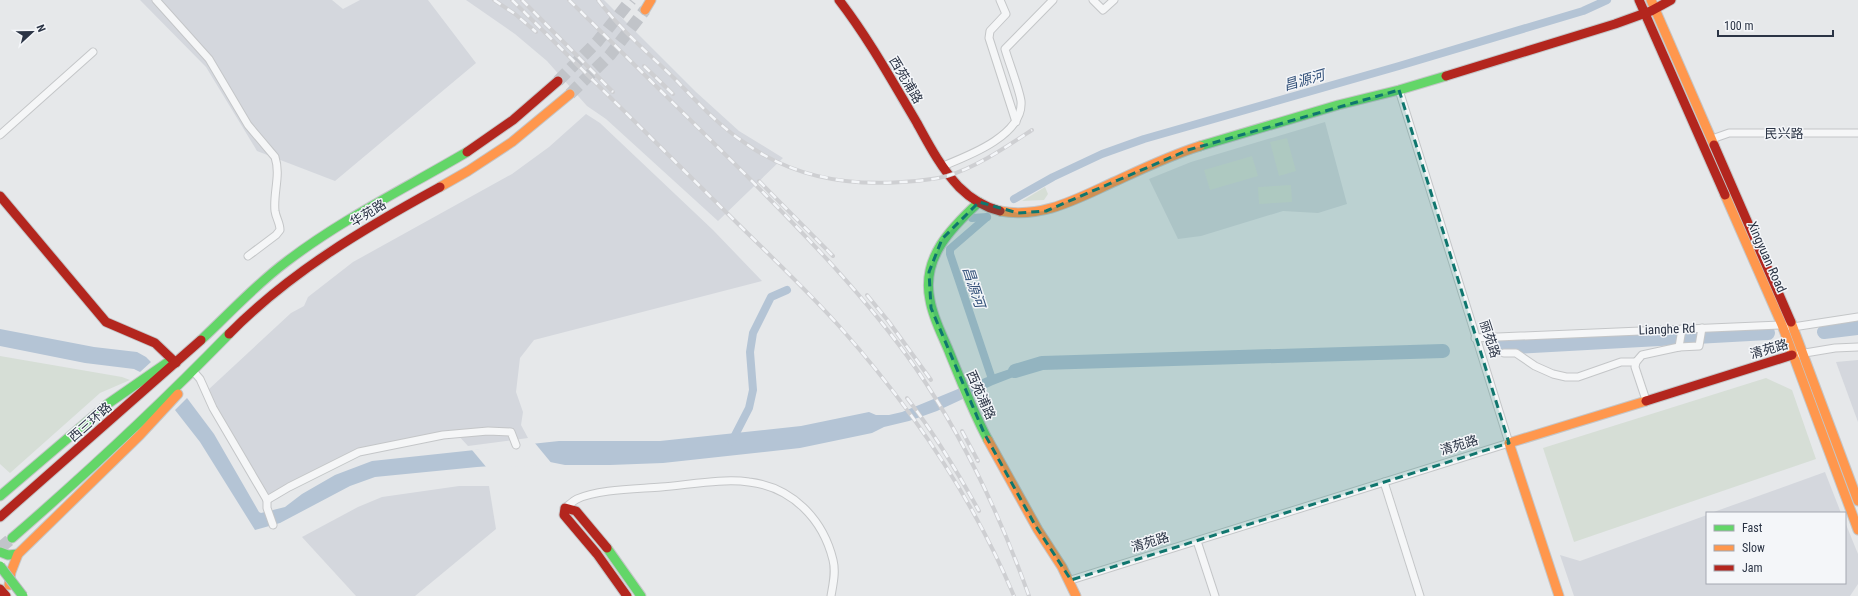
<svg xmlns="http://www.w3.org/2000/svg" width="1858" height="596" font-family="'Roboto Condensed','Noto Sans SC',sans-serif">
	<style>
		.built { fill: #d4d7dd }
		.green { fill: #d6ded6 }
		.water { fill: #b4c4d5 }
		.pier { fill: #e6e8ea }
		.lines { fill: none; stroke-linecap: round; stroke-linejoin: round }
		.canal { stroke: #b4c4d5; stroke-width: 8 }
		.river { stroke: #b4c4d5; stroke-width: 14 }
		.primary-tunnel { stroke: #c1c4c9; stroke-width: 12; stroke-dasharray: 12 6; stroke-linecap: butt }
		.street-casing { stroke: #c4c6c8; stroke-width: 9 }
		.fast-casing { stroke: #c4c6c8; stroke-width: 11 }
		.slow-casing { stroke: #c4c6c8; stroke-width: 11 }
		.jam-casing { stroke: #c4c6c8; stroke-width: 11 }
		.street { stroke: #f5f6f7; stroke-width: 7 }
		.fast { stroke: #63d668; stroke-width: 9 }
		.slow { stroke: #ff974d; stroke-width: 9 }
		.jam { stroke: #b3261e; stroke-width: 9 }
		.rail-casing { stroke: #cecfd2; stroke-width: 4 }
		.rail { stroke: #f4f6f9; stroke-width: 2.5; stroke-dasharray: 8; stroke-linecap: butt }
		.fast-bridge-casing { stroke: #b8bbbf; stroke-width: 11; stroke-linecap: butt }
		.fast-bridge { stroke: #63d668; stroke-width: 9 }
		.marked { fill: #0f766e; fill-opacity: 0.2; stroke: #0f766e; stroke-width: 3; stroke-dasharray: 8 5; stroke-linejoin: round }
		.labels { text-anchor: middle; dominant-baseline: central; stroke-width: 3; stroke-linejoin: round; paint-order: stroke }
		.street-label { font-size: 13px; fill: #2b3445; stroke: #f4f6f9 }
		.water-label { font-size: 14px; font-style: italic; fill: #34527a; stroke: #f4f6f9 }
	</style>
	<rect width="100%" height="100%" fill="#e6e8ea"/>
	<g class="built">
		<path d="M140 0H332L343 9 360 0H428L476 63 335 181 257 151 206 67Z"/>
		<path d="M466 0H604L696 92 739 131 783 158 718 221 606 119 587 106 547 61 515 34Z"/>
		<path d="M586 114 600 123 713 230 762 281 534 340 520 358 516 392 523 412 521 425 528 438 468 446 456 433 362 452 272 497 262 488 215 407 208 390 291 313 304 306 308 297 353 262 512 174 549 147Z"/>
		<path d="M1325 122 1347 204 1318 213 1283 211 1201 236 1178 239 1149 179 1191 162Z"/>
		<path d="M1858 360V422L1836 362Z"/>
		<path d="M1825 472 1841 513H1711Z"/>
		<path d="M459 486H489L496 529 415 596H356L302 537 358 507 382 497Z"/>
		<path d="M1707 515V583H1845V522L1858 554V584L1850 596H1574L1560 555 1580 561Z"/>
	</g>
	<g class="green">
		<path d="M1287 138 1296 171 1279 176 1270 142Z"/>
		<path d="M1252 156 1258 176 1210 190 1204 170Z"/>
		<path d="M1291 185 1292 202 1259 204 1258 187Z"/>
		<path d="M1045 187 1048 194 1044 200 1022 201Z"/>
		<path d="M0 356 122 377 130 380 100 393 10 473 0 464Z"/>
		<path d="M1766 378 1792 390 1816 459 1574 542 1543 448Z"/>
	</g>
	<g class="water">
		<path d="M0 329 94 347 137 352 146 357 151 362 140 372 134 369 85 363 0 346Z"/>
		<path d="M1031 362 1034 369 993 385 937 411 909 421 884 427 872 433 800 448 663 463 610 465H565L550 462 477 467 375 477 350 486 280 523 255 530 200 442 175 410 187 398 214 434 259 512 261 513 285 507 302 494 335 475 372 461 559 441H660L801 426 869 412 876 415H889L902 412 992 375Z"/>
	</g>
	<path class="pier" d="M534 442 553 465 487 468 472 450Z"/>
	<g class="lines">
		<g class="canal">
			<path d="M1014 199 1053 177 1102 154 1144 139 1399 66 1583 11 1607 0"/>
			<path d="M987 217 950 249V254L992 379"/>
			<path d="M972 218 987 217"/>
			<path d="M732 441 749 408 753 390 750 352 753 333 771 297 787 290"/>
		</g>
		<g class="river">
			<path d="M1824 332 1858 328"/>
			<path d="M1498 348 1768 333"/>
			<path d="M1015 371 1042 363 1443 351"/>
		</g>
		<g class="primary-tunnel">
			<path d="M558 81 597 42 631 0"/>
			<path d="M570 94 610 55 645 10"/>
			<path d="M0 548 12 538"/>
		</g>
		<g class="street-casing">
			<g id="street">
				<path d="M156 0 209 59 248 125 275 157C281 175 273 193 275 211 276 218 280 223 280 230L276 235 248 256"/>
				<path d="M1000 0 1006 14 990 31 989 38 1016 122"/>
				<path d="M1093 0 1103 10 1114 0"/>
				<path d="M0 135 93 52"/>
				<path d="M1712 139 1729 133H1858"/>
				<path d="M943 166C968 156 1024 135 1021 101 1019 88 1009 63 1005 49L1053 0"/>
				<path d="M1475 338 1782 325 1793 327 1858 317"/>
				<path d="M1679 347 1682 329"/>
				<path d="M1504 353H1516L1535 366 1553 374 1566 377H1578L1621 362H1636"/>
				<path d="M1799 354 1835 348 1858 347"/>
				<path d="M193 371 200 379 213 408 267 500 289 487 359 452 443 435 488 431 511 432 516 445"/>
				<path d="M1646 400 1635 367 1636 362 1642 355 1679 347 1699 346 1702 328"/>
				<path d="M1384 482 1420 596"/>
				<path d="M267 500V508L273 525"/>
				<path d="M565 508C569 505 573 501 577 499 598 489 638 489 661 487 688 485 723 478 749 482 792 487 823 519 833 560 836 572 833 584 831 596"/>
				<path d="M1197 541 1215 596"/>
				<path d="M1071 580 1509 443 1399 90"/>
			</g>
		</g>
		<g class="fast-casing">
			<g id="fast">
				<path d="M1200 146 1338 105 1399 90 1446 76"/>
				<path d="M979 202C951 228 921 258 930 300 933 319 943 336 950 354 962 383 973 412 988 440"/>
				<path d="M201 340C229 314 255 285 286 262 342 219 406 188 467 152"/>
				<path d="M0 496 109 403 171 360"/>
				<path d="M12 538C87 473 160 405 229 334"/>
				<path d="M607 548 641 596"/>
				<path d="M0 552 8 555 18 554"/>
			</g>
		</g>
		<g class="slow-casing">
			<g id="slow">
				<path d="M1651 0 1714 145"/>
				<path d="M645 10 651 0"/>
				<path d="M440 187 468 171 512 142 570 94"/>
				<path d="M1725 195 1782 325 1858 530"/>
				<path d="M1000 211C1043 219 1078 198 1116 181 1144 168 1171 155 1200 146"/>
				<path d="M1791 322 1858 501"/>
				<path d="M988 440 1038 530 1062 567 1076 596"/>
				<path d="M9 585 11 572 18 554 140 435 178 394"/>
				<path d="M1559 596 1509 443 1646 401"/>
			</g>
		</g>
		<g class="jam-casing">
			<g id="jam">
				<path d="M839 0C869 39 892 81 917 123 929 145 941 168 959 187 970 198 984 207 1000 211"/>
				<path d="M1639 0 1725 195"/>
				<path d="M1446 76 1615 24 1651 11 1671 0"/>
				<path d="M1714 145 1791 322"/>
				<path d="M467 152 513 120 558 81"/>
				<path d="M0 196 106 322 155 343 176 363"/>
				<path d="M229 334C290 272 365 228 440 187"/>
				<path d="M1646 401 1792 355"/>
				<path d="M0 517 201 340"/>
				<path d="M607 548 576 511 565 508 564 515 597 554 627 596"/>
				<path d="M0 589 6 596"/>
			</g>
		</g>
		<use href="#street" class="street"/>
		<use href="#fast" class="fast"/>
		<use href="#slow" class="slow"/>
		<use href="#jam" class="jam"/>
		<g class="rail-casing">
			<g id="rail">
				<path d="M494 0 515 14 536 32"/>
				<path d="M512 0C583 70 654 141 725 211 763 249 803 286 839 326 911 407 972 496 1014 596"/>
				<path d="M522 0 613 92"/>
				<path d="M569 0C628 58 687 117 746 175 806 236 866 297 915 367 964 438 1000 515 1029 596"/>
				<path d="M598 0C620 29 648 53 674 78 696 101 718 125 745 143 791 176 847 186 902 182 918 181 932 180 947 176 977 167 1006 147 1032 130"/>
				<path d="M644 66 673 94"/>
				<path d="M759 181 833 256"/>
				<path d="M867 295 889 322 931 380"/>
				<path d="M907 398C934 433 957 471 979 511"/>
				<path d="M962 431 978 461"/>
			</g>
		</g>
		<use href="#rail" class="rail"/>
		<g class="fast-bridge-casing">
			<path id="fast-bridge" d="M0 566 23 596"/>
		</g>
		<use href="#fast-bridge" class="fast-bridge"/>
	</g>
	<path class="marked" d="M1399 90 1509 443 1071 580 1035 525 984 433 931 308 929 272 942 239 979 202 1018 213 1046 211 1188 150Z"/>
	<g class="labels">
		<g class="street-label">
			<text transform="translate(906 80) rotate(59)">西苑浦路</text>
			<text x="1784" y="133">民兴路</text>
			<text transform="translate(368 213) rotate(-31)">华苑路</text>
			<text transform="translate(1767 257) rotate(66)">Xingyuan Road</text>
			<text transform="translate(1667 329) rotate(-2)">Lianghe Rd</text>
			<text transform="translate(1490 339) rotate(72)">丽苑路</text>
			<text transform="translate(1769 349) rotate(-16)">清苑路</text>
			<text transform="translate(981 395) rotate(66)">西苑浦路</text>
			<text transform="translate(90 422) rotate(-41)">西三环路</text>
			<text transform="translate(1459 445) rotate(-17)">清苑路</text>
			<text transform="translate(1150 542) rotate(-17)">清苑路</text>
		</g>
		<g class="water-label">
			<text transform="translate(1304 80) rotate(-16)">昌源河</text>
			<text transform="translate(974 287) rotate(72)">昌源河</text>
		</g>
	</g>
	<rect x="1706" y="512" width="140" height="72" fill="#f4f6f9" stroke="#a4a8b1"/>
	<rect x="1714" y="525" width="20" height="6" fill="#63d668" stroke="#a4a8b1"/>
	<text x="1742" y="532" font-size="12" fill="#2b3445">Fast</text>
	<rect x="1714" y="545" width="20" height="6" fill="#ff974d" stroke="#a4a8b1"/>
	<text x="1742" y="552" font-size="12" fill="#2b3445">Slow</text>
	<rect x="1714" y="565" width="20" height="6" fill="#b3261e" stroke="#a4a8b1"/>
	<text x="1742" y="572" font-size="12" fill="#2b3445">Jam</text>
	<g transform="translate(32 32) rotate(68)" stroke="#f4f6f9" stroke-width="3" paint-order="stroke">
	<path d="M0-3L7 15L0 10L-7 15Z" fill="#2b3445"/>
	<text y="-6" font-size="11" font-weight="bold" text-anchor="middle" fill="#2b3445">N</text>
	</g>
	<path d="M1718 30v6h115v-6" fill="none" stroke="#2b3445" stroke-width="2"/>
	<text x="1724" y="30" font-size="12" fill="#2b3445" stroke="#f4f6f9" stroke-width="3" paint-order="stroke">100 m</text>
</svg>
